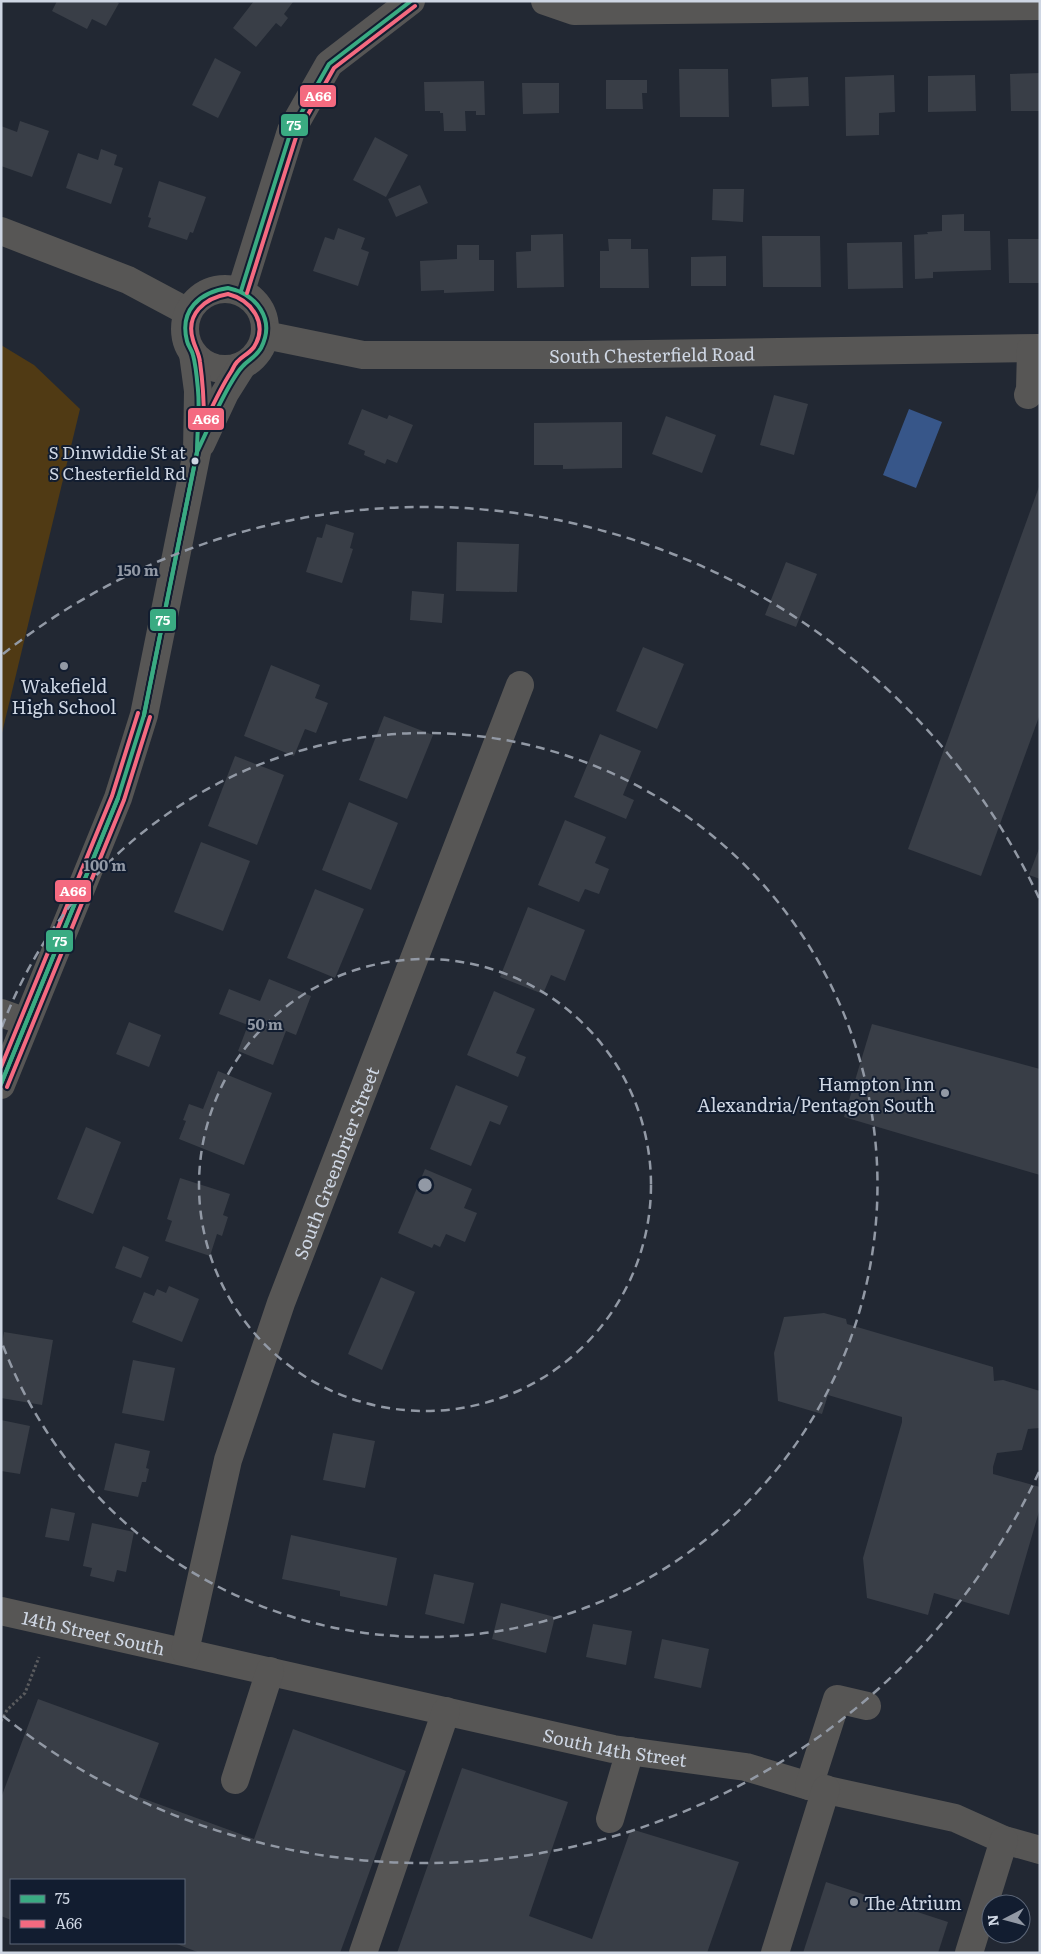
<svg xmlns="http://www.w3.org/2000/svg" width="1041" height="1954" font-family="Literata,serif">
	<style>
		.green { fill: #503a14 }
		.water { fill: #375689 }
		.building { fill: #393e47 }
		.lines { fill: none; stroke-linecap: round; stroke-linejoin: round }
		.path { stroke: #5a5b5e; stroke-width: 3; stroke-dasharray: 2.5 2.5; stroke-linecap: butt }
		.minor { stroke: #575655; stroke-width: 28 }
		.bus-1-casing { stroke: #121d30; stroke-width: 8 }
		.bus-2-casing { stroke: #121d30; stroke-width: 8 }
		.bus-1 { stroke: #3aab82; stroke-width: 4 }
		.bus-2 { stroke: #f46a80; stroke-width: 4 }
		.ring { fill: none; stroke: #9299a5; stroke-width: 2.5; stroke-dasharray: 9 6 }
		.bus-dot { fill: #ced6e3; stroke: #121d30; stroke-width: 2 }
		.poi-dot { fill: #9299a5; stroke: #121d30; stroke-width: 2 }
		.labels { text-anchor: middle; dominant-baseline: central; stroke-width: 4; stroke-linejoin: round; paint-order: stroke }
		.bus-label { font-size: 17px; fill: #ced6e3; stroke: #121d30; text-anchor: end }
		.street-label { font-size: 18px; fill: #ced6e3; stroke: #121d30 }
		.poi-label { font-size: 18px; fill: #ced6e3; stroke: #121d30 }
		.centre { fill: #9299a5; stroke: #121d30; stroke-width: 2.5 }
		.ring-label { font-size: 15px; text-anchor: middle; font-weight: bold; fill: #9299a5; stroke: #121d30; stroke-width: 4; stroke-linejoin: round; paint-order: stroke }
		.line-badge { stroke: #121d30; stroke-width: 2 }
		.badge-label { font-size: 14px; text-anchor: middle; font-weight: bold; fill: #fff }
	</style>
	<rect width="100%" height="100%" fill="#222833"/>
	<path class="green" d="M1 345 34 365 80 409 1 737Z"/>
	<path class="water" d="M909 409 942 422 916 488 883 475Z"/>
	<g class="building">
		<path d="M57 1H115L119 3 106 26 92 19 87 29 52 11Z"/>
		<path d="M254 1 293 2 284 14 288 18 281 27 276 23 256 47 233 28Z"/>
		<path d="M215 58 241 72 218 118 192 105Z"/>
		<path d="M679 69H728L729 117H680Z"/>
		<path d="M1040 73V111H1011L1010 74Z"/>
		<path d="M894 75 895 112 879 113V135L846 136 845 77Z"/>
		<path d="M975 75 976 111 928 112V76Z"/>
		<path d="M808 77 809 106 772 107 771 79Z"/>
		<path d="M606 80H647V93H642L643 109H606Z"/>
		<path d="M484 81 485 115H476V111H465L466 131H444L443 113H440V111H425L424 82Z"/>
		<path d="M522 83H559V113L523 114Z"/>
		<path d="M20 121 49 131 32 177 1 166V126L17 132Z"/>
		<path d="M375 137 408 155 386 197 353 180Z"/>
		<path d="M101 149 117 155 114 165 123 168 111 204 66 188 78 153 98 160Z"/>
		<path d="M159 181 206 197 193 233 190 232 187 240 148 227 151 218 148 217Z"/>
		<path d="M420 185 428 203 396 217 388 199Z"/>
		<path d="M713 189H744L743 222 712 220Z"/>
		<path d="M964 214V231H990L991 270 933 272V278L915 279 914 235 928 234 927 232 942 231V215Z"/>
		<path d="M338 228 365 238 361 249 369 252 358 286 313 271 325 237 334 240Z"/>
		<path d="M563 234 564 287 517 288 516 252 531 251V235Z"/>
		<path d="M762 236H820L821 287H763Z"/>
		<path d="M608 239H631V249H648L649 288H600V251H609Z"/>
		<path d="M1008 239H1040V283H1009Z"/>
		<path d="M902 242 903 288 848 289 847 243Z"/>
		<path d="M457 245H479V260H494V291L444 293V290L421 291 420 261 457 259Z"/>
		<path d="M726 256V286H691V257Z"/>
		<path d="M774 395 808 404 794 455 760 445Z"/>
		<path d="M362 409 387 419 389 415 413 425 397 463 387 459 385 464 364 455 365 451 348 444Z"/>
		<path d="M666 416 716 435 702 473 652 454Z"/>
		<path d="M622 422V468L563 469V465H534V423Z"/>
		<path d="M1040 484V714L981 876 908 849Z"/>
		<path d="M326 524 354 533 350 548 353 549 342 583 306 572 317 537 322 538Z"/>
		<path d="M457 542 519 544 517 592 456 591Z"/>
		<path d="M786 562 817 574 796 627 765 615Z"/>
		<path d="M412 591 444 594 442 623 410 620Z"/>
		<path d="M643 647 684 664 657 729 616 711Z"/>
		<path d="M271 665 320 685 315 698 328 703 316 733 305 729 294 756 244 736Z"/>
		<path d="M384 716 433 735 407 799 359 780Z"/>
		<path d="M600 734 641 751 623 795 634 800 626 819 574 797Z"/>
		<path d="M235 756 284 775 257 845 208 826Z"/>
		<path d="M349 802 398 823 371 890 322 870Z"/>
		<path d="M565 820 606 837 595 863 609 869 599 894 585 889 579 902 538 885Z"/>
		<path d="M201 842 250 861 223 931 174 912Z"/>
		<path d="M1040 846V879L1029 875Z"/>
		<path d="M315 889 364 909 335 978 287 958Z"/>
		<path d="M528 907 585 930 565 981 551 975 543 994 500 977Z"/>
		<path d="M269 979 311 996 296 1035 286 1031 273 1065 238 1051 248 1025 219 1014 229 989 260 1001Z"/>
		<path d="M494 991 535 1009 516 1053 526 1057 518 1077 467 1055Z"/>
		<path d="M129 1022 161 1035 149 1067 116 1054Z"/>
		<path d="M872 1024 1040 1069V1175L844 1117Z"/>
		<path d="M218 1071 272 1093 244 1165 179 1139 186 1121 183 1120 189 1104 203 1109Z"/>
		<path d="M456 1085 508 1106 500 1125 490 1121 471 1166 430 1149Z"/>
		<path d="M86 1127 121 1142 93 1214 57 1199Z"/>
		<path d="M425 1169 472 1189 464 1208 477 1213 465 1242 446 1234 440 1247 434 1244 432 1248 398 1233Z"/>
		<path d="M180 1178 230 1194 223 1215 228 1217 222 1236 217 1234 210 1256 165 1241 172 1221 167 1219Z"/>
		<path d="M123 1246 149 1257 141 1278 115 1268Z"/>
		<path d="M381 1277 415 1292 382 1370 348 1354Z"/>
		<path d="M169 1286 199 1299 182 1342 132 1322 144 1292 154 1296 157 1289 166 1293Z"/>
		<path d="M824 1313 846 1319 847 1324 993 1367 994 1381 1003 1380 1040 1391V1428L1028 1429 1022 1450 997 1453 993 1467V1474L1040 1487V1508L1009 1615 934 1593 928 1615 867 1598 863 1558 902 1422V1417L828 1395 822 1414 778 1401 774 1353 784 1317Z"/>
		<path d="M4 1332 53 1340 42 1405 1 1398V1350Z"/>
		<path d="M133 1360 175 1368 164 1421 122 1413Z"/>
		<path d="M1 1420 30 1426 20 1474 1 1471Z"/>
		<path d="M333 1433 375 1441 365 1488 323 1480Z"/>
		<path d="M115 1443 150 1451 146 1468 149 1469 146 1482H142L138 1497 104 1490Z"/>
		<path d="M51 1508 75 1513 69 1541 45 1537Z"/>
		<path d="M92 1523 134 1532 126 1572 117 1570 114 1582 90 1576 92 1568 83 1566Z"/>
		<path d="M291 1535 397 1558 387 1606 340 1596V1591L282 1579Z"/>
		<path d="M434 1574 474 1583 464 1624 425 1614Z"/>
		<path d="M501 1603 555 1617 546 1653 492 1639Z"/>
		<path d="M593 1624 632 1631 626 1665 586 1657Z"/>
		<path d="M662 1639 709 1649 701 1688 654 1678Z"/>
		<path d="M38 1699 159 1743 139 1797 254 1839 293 1729 406 1771 340 1953H200L174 1943H184V1880H11V1920L1 1916V1798Z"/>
		<path d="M462 1768 568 1802 529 1916 592 1939 631 1829 739 1862 707 1953H397Z"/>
		<path d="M826 1882 948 1922 938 1953H803Z"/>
	</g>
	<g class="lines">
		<path class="path" d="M1 1721 7 1710 25 1693 39 1657"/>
		<g class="minor">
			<path d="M545 1 574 11 1040 6"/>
			<path d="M1 231 128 280 188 312"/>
			<circle cx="225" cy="329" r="40"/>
			<path d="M241 291 291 131 329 64 411 1"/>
			<path id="s1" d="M265 335 363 355H579L1040 348"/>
			<path d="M1028 395 1030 389 1031 349"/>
			<path d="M201 444 225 393 242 366"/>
			<path d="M1 1013 26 1022"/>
			<path d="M1 1085 118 798 144 715 197 452 198 391 193 354"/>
			<path id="s2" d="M1 1611 613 1749 746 1767 809 1786 955 1818 1004 1840 1040 1850"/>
			<path id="s3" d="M185 1651 228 1460 281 1303 520 685"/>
			<path d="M235 1780 270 1671"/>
			<path d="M809 1786 837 1699 867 1706"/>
			<path d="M610 1819 630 1751"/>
			<path d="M363 1953 446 1711"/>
			<path d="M775 1953 826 1789"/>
			<path d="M969 1953 1004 1840"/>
		</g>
		<g class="bus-1-casing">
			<g id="bus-1">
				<path d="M228 288C256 294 276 319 261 348 256 357 248 360 242 367 238 371 234 378 231 383 218 405 208 429 197 452 197 432 200 410 198 390 197 379 196 366 193 355 192 350 188 346 187 341 179 310 200 292 228 288Z"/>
				<path d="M241 291 291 131 329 64 411 1"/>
				<path d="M144 715 197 452"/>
				<path d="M144 715 197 452"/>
				<path d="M118 798 144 715"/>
				<path d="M1 1084 118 798"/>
				<path d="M1 1084 118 798"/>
			</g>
		</g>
		<g class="bus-2-casing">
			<g id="bus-2">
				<path d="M247 293 297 134 334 68 415 6"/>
				<path d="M228 294C251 300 269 323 254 347 249 354 242 356 237 362 234 365 233 369 231 372 220 389 212 407 204 424 204 403 203 383 200 362 199 353 195 348 193 340 185 314 205 298 228 294Z"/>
				<path d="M1 1067 112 796 138 713"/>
				<path d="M7 1087 124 800 150 717"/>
			</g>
		</g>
		<use href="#bus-1" class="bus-1"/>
		<use href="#bus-2" class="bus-2"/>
	</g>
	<g class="ring">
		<circle cx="425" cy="1185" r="226"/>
		<path d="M2 1027A452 452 0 1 1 2 1343"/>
		<path d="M1039 1472A678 678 0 0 1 3 1716M3 654A678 678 0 0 1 1039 898"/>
	</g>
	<circle class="bus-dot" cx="195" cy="461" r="4.5"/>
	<g class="poi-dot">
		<circle cx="64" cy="666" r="5"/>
		<circle cx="945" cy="1093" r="5"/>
		<circle cx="854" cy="1902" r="5"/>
	</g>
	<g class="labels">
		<g class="bus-label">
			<text x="186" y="451">S Dinwiddie St at<tspan x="186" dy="21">S Chesterfield Rd</tspan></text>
		</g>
		<g class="street-label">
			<text stroke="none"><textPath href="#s1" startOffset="389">South Chesterfield Road</textPath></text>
			<text stroke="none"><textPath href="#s3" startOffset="512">South Greenbrier Street</textPath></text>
			<text stroke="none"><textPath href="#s2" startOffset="95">14th Street South</textPath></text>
			<text stroke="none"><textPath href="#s2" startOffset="629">South 14th Street</textPath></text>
		</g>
		<g class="poi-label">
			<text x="64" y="685">Wakefield<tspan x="64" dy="21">High School</tspan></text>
			<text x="935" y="1083" text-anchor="end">Hampton Inn<tspan x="935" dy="21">Alexandria/Pentagon South</tspan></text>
			<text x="864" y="1902" text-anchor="start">The Atrium</text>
		</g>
	</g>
	<circle cx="425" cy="1185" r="8" class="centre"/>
	<g class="ring-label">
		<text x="138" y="576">150 m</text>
		<text x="105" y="871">100 m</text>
		<text x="265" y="1030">50 m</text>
	</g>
	<g class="line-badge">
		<rect x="299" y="84" width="38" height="24" rx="5" fill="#f46a80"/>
		<rect x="280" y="113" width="29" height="24" rx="5" fill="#3aab82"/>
		<rect x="187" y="407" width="38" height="24" rx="5" fill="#f46a80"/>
		<rect x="149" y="608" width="28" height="24" rx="5" fill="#3aab82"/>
		<rect x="54" y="879" width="38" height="24" rx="5" fill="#f46a80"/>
		<rect x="45" y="929" width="29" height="24" rx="5" fill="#3aab82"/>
	</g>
	<g class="badge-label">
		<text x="318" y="101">A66</text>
		<text x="294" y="130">75</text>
		<text x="206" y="424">A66</text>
		<text x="163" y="625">75</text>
		<text x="73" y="896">A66</text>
		<text x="60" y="946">75</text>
	</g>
	<rect width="1041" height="1954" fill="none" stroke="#ced6e3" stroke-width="5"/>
	<rect x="10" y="1879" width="175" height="65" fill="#121d30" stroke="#5d6778"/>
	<rect x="20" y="1895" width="25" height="8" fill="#3aab82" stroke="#5d6778"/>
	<text x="55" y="1904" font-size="15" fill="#ced6e3">75</text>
	<rect x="20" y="1920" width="25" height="8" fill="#f46a80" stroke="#5d6778"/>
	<text x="55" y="1929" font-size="15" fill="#ced6e3">A66</text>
	<g transform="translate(1006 1919) rotate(264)"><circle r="24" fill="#121d30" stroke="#5d6778"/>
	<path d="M0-4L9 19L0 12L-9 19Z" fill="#9299a5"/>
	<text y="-8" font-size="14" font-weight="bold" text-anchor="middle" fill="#ced6e3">N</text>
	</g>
</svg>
